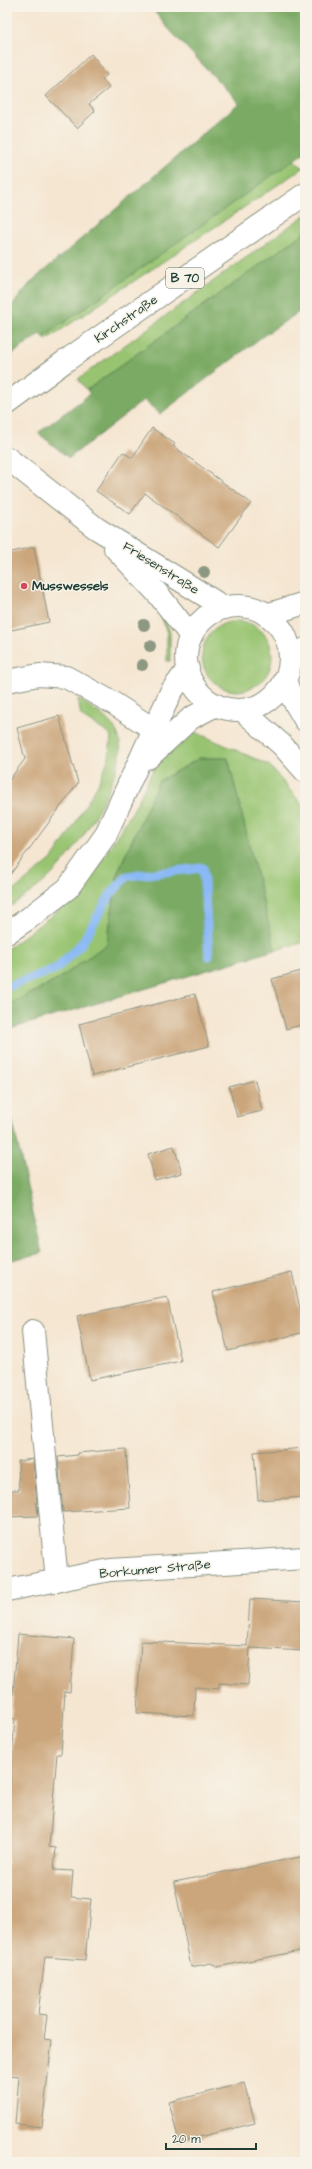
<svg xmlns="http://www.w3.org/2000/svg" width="312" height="2169" font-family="'Architects Daughter',sans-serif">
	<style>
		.green { fill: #98c471; stroke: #5c8052 }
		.forest { fill: #7aaa63; stroke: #4c744c }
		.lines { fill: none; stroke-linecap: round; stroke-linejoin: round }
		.stream { stroke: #8ab9f5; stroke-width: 9 }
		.building { fill: #cba67b }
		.minor-casing { stroke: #8a9282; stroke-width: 24 }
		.major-casing { stroke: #8a9282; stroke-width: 24 }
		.minor { stroke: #fff; stroke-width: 22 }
		.major { stroke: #fff; stroke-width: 22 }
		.tree { fill: #8c9881 }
		.poi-dot { fill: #d1495b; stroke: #f7f3e8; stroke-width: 1.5 }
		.labels { text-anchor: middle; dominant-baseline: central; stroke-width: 3; stroke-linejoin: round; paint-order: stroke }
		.shield { fill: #f7f3e8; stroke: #60746a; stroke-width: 1 }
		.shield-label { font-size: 12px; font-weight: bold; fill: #1f3d34 }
		.street-label { font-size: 13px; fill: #1f3d34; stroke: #f7f3e8 }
		.poi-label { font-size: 13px; font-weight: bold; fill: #1f3d34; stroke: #f7f3e8; text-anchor: start }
	</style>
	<rect width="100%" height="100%" fill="#f7f3e8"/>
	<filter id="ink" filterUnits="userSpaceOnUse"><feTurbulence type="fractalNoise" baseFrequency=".025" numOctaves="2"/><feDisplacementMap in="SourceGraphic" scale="8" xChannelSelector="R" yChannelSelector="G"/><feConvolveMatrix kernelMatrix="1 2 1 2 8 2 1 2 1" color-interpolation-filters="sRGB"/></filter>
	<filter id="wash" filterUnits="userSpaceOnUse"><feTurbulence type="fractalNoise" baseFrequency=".012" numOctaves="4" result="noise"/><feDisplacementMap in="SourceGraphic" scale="16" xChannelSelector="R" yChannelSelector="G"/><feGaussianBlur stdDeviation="0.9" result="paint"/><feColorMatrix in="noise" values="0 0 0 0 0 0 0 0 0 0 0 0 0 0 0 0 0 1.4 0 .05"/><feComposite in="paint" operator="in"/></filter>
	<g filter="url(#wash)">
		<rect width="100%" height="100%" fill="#f5e6d1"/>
		<g class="green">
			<path d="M293 159 303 168 46 340 44 337Z"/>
			<path d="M305 215V232L87 390 78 379Z"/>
			<path d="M164 617 170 632V661H167V633L162 618Z"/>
			<circle cx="237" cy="656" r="35"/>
			<path d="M78 699C92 708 115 721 119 738 124 754 115 773 109 788 93 823 73 856 44 882 32 892 19 900 7 909V896L52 859 70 832 99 782 109 757 111 735 81 716Z"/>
			<path d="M191 730 269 765 305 808V942L275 950 228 758H200L159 781 118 871 107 944 57 980 7 1006V949L59 910 88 881 134 809 155 766 175 743Z"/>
		</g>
		<g class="forest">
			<path d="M151 7H305V152L44 337 40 334 7 358V312L31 282 239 103 165 25Z"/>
			<path d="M305 232V308L263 336 160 414 144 400 69 458 38 433 90 394 87 390Z"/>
			<path d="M200 758H228L275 950 7 1030V1006L57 980 107 944 118 872 159 781Z"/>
			<path d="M7 1096 42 1253 7 1261Z"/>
		</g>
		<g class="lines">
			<path class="stream" d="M7 987 56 969 82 943 110 895 127 876 203 868 209 956"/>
		</g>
		<g id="blocks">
			<g class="building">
				<path d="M91 54 107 75 102 79 109 88 89 104 95 111 77 128 46 96Z"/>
				<path d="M152 428 175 444 173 446 251 503 219 547 145 493 130 514 96 491 123 452 132 458Z"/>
				<path d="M34 547 49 622 7 631V553Z"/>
				<path d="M59 716 78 783 7 879V783L25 759 17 728Z"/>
				<path d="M305 970V1024L286 1029 272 979Z"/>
				<path d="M195 994 209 1046 92 1076 79 1024Z"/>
				<path d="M255 1080 262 1111 237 1117 229 1087Z"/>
				<path d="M174 1146 182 1173 155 1180 148 1154Z"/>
				<path d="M292 1272 305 1332 228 1351 213 1292Z"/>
				<path d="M167 1297 181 1361 90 1380 77 1316Z"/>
				<path d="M305 1448V1497L258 1500 254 1452Z"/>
				<path d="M126 1449 130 1508 63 1512 58 1457 78 1455 77 1453Z"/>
				<path d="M33 1459 38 1516 7 1517V1490H19L18 1461Z"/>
				<path d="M250 1599 305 1602 304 1651 250 1648 248 1685 219 1683V1689L195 1687 194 1716 137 1713 141 1641 247 1646Z"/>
				<path d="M18 1634 74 1639 70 1692 65 1691 61 1754H57L49 1847 56 1848 54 1870 73 1871 71 1897 91 1899 85 1960 45 1957 38 2014 47 2015 44 2039 52 2040 42 2127 15 2124 19 2076 7 2075V1821L15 1719 11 1718Z"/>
				<path d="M305 1856V1950L217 1967 211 1963 191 1967 174 1882Z"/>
				<path d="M244 2083 255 2123 179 2142 169 2102Z"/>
			</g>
		</g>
	</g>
	<g filter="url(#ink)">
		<use href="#blocks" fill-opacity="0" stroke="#8a9282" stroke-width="1"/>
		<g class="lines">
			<g class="minor-casing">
				<g id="minor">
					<path d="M266 615 305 603"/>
					<path d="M290 661 305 649"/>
					<path d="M7 681 39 675 66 677 113 703 167 738"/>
					<path d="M33 1331 57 1581"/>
					<path d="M7 1590 110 1570 305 1558"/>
				</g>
			</g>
			<g class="major-casing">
				<g id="major">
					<path d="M7 404 64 362 305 194"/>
					<path d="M7 458 96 528 225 608"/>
					<path d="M115 548 158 594 191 636"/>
					<circle cx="238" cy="658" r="52"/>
					<path d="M285 680 291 696 305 720"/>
					<path d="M242 710 282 745 305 771"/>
					<path d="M148 758 191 718 216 705"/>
					<path d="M7 933 29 918 68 888 105 836 171 692 188 669"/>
				</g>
			</g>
			<use href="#minor" class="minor"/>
			<use href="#major" class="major"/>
		</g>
		<g class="tree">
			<circle cx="204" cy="572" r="6"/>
			<circle cx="144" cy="625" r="6"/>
			<circle cx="150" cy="646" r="6"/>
			<circle cx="142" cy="665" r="6"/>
		</g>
	</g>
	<circle class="poi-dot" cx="24" cy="586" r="4"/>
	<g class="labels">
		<rect class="shield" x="166" y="268" width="38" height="20" rx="3"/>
		<g class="shield-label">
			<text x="185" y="278">B 70</text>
		</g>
		<g class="street-label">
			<text transform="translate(126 319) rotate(-35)">Kirchstraße</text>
			<text transform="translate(161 568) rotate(32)">Friesenstraße</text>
			<text transform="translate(155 1569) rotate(-5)">Borkumer Straße</text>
		</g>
		<g class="poi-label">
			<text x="32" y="586">Musswessels</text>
		</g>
	</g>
	<rect width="312" height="2169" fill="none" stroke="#f7f3e8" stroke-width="24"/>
	<path d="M166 2143v6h90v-6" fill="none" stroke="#1f3d34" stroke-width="2"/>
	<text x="172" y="2143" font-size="12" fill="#1f3d34" stroke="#f7f3e8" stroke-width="3" paint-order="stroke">20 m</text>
</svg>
